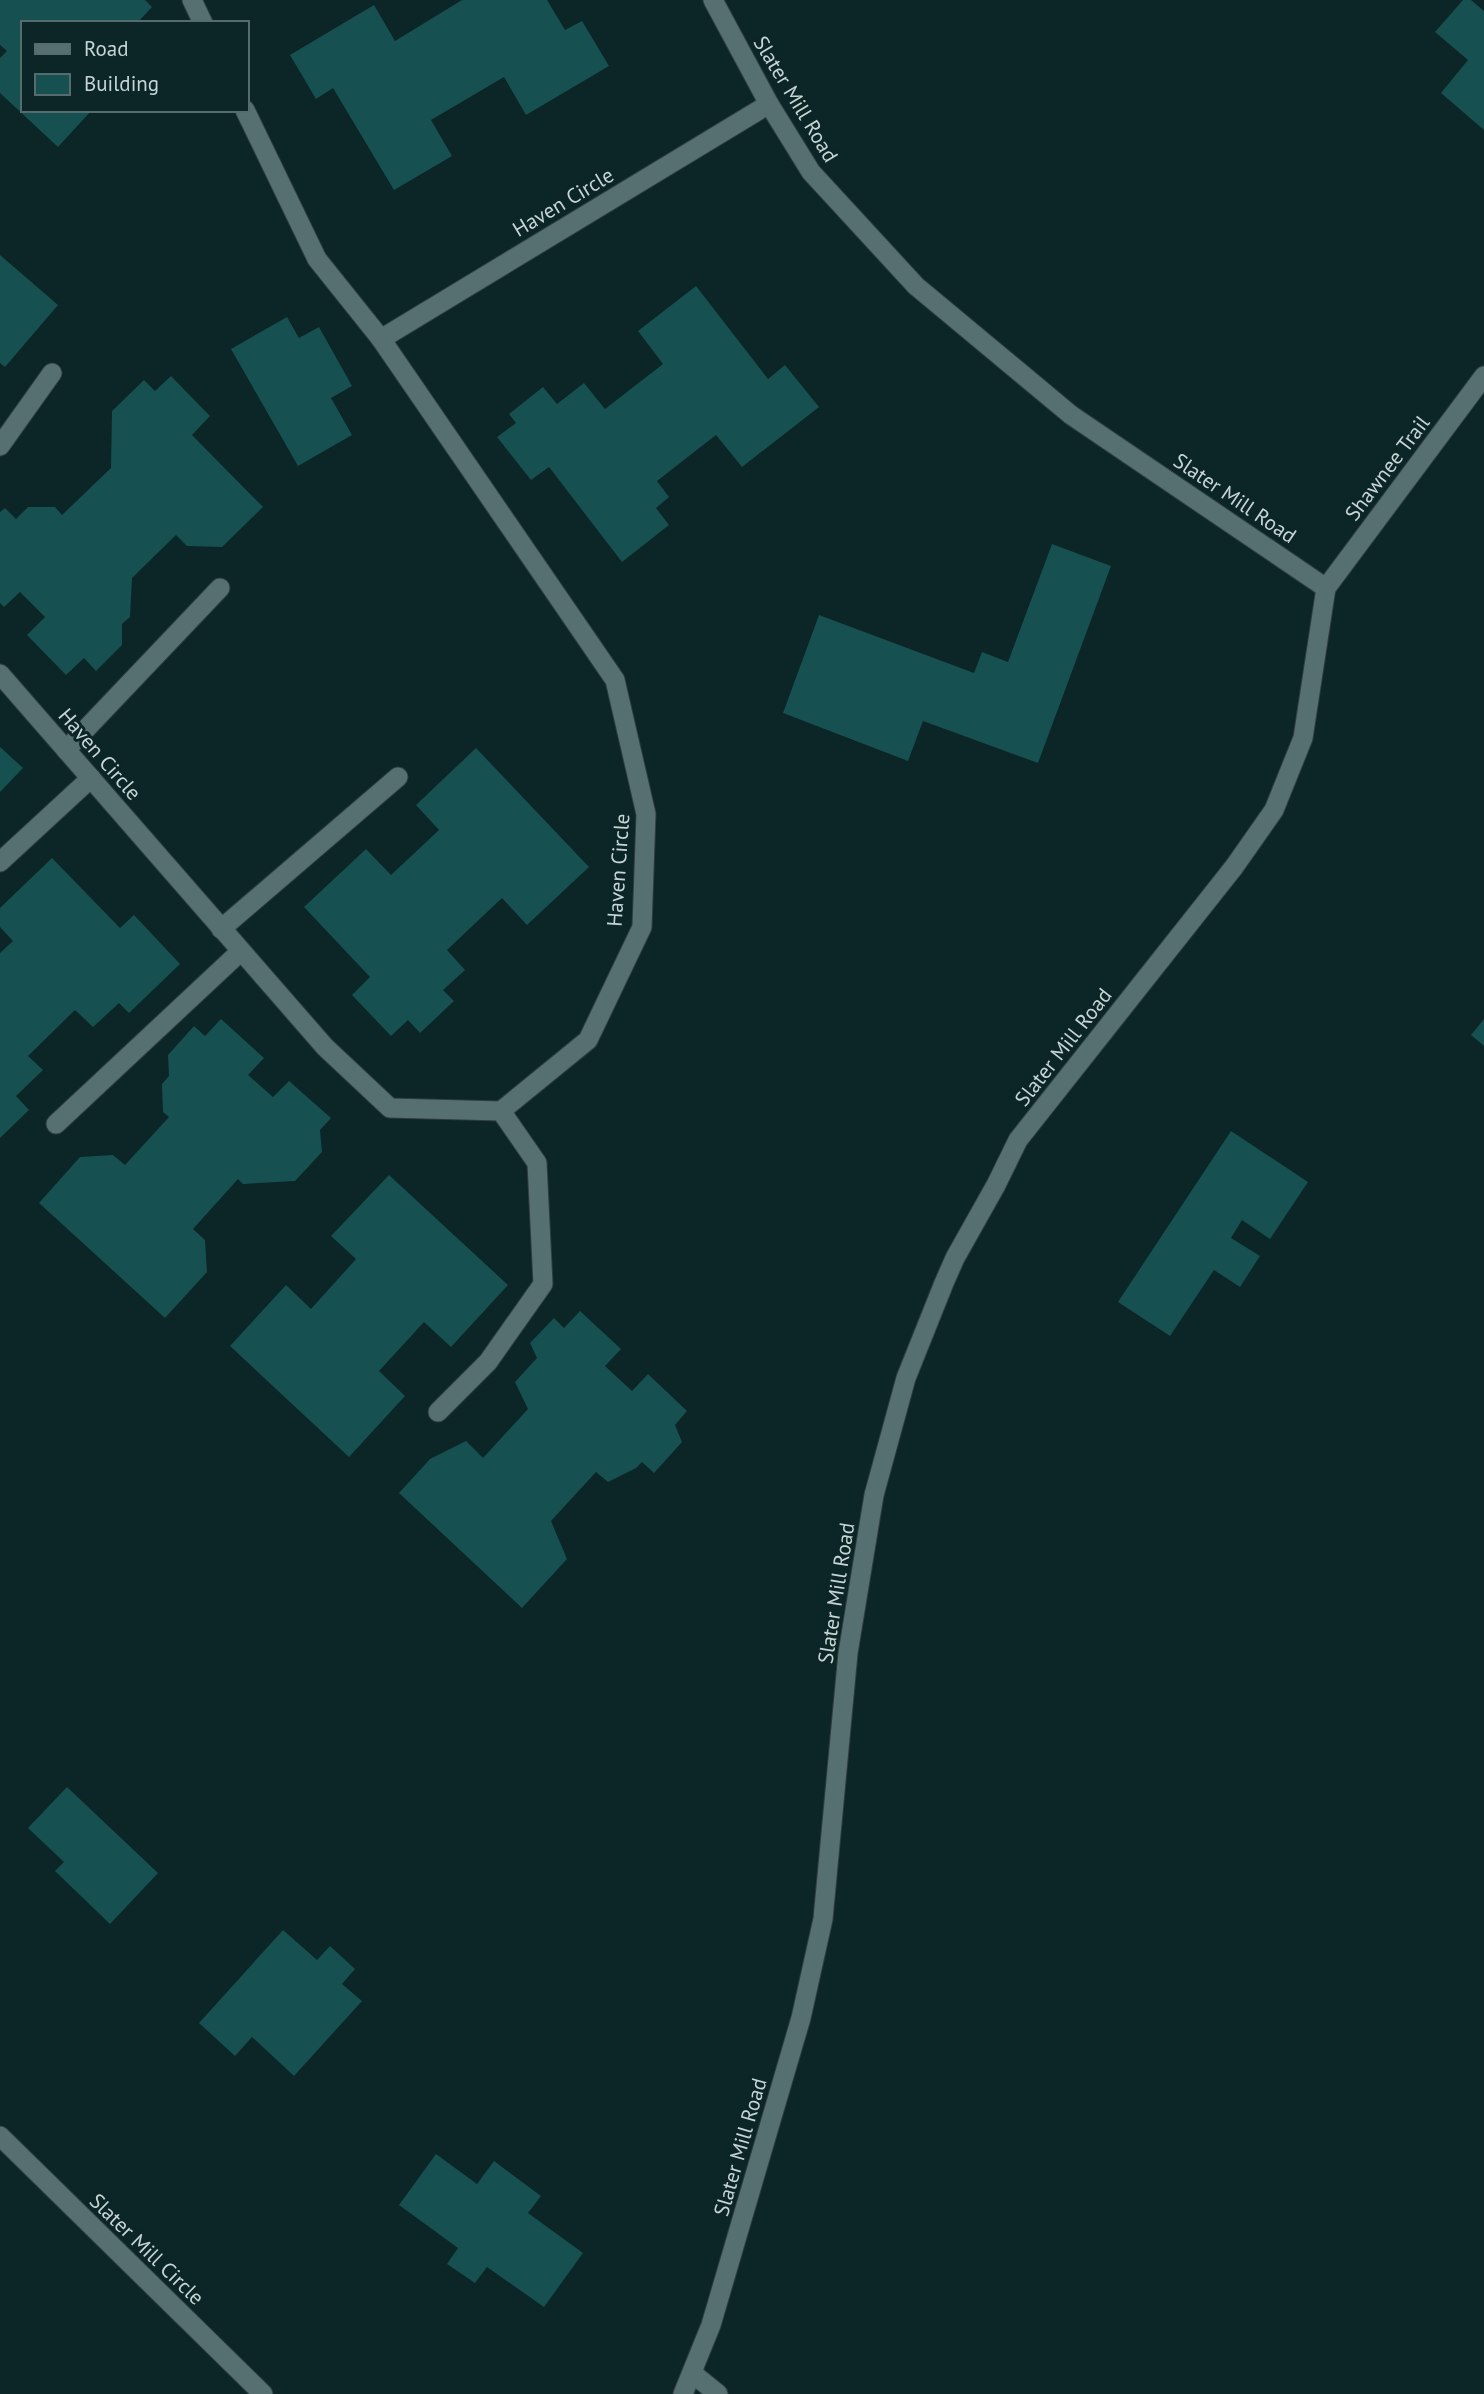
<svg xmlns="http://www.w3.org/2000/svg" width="1484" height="2394" font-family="'PT Sans',sans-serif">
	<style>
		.building { fill: #165051 }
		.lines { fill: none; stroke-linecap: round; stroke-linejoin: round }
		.service-casing { stroke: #303e3f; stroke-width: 21 }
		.minor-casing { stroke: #303e3f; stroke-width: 21 }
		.tertiary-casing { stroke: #303e3f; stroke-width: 21 }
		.service { stroke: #567071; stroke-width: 19 }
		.minor { stroke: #567071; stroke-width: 19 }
		.tertiary { stroke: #567071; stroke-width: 19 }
		.labels { text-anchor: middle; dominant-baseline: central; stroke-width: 6; stroke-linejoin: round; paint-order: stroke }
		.street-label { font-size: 21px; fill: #c6d5d5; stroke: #0c2526 }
	</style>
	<rect width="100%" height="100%" fill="#0c2526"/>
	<g class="building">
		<path d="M0 0H145L152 7 137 23H23V110H92L58 147 0 93V58L7 51 0 45Z"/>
		<path d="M462 0H547L565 30 582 21 609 66 526 115 504 77 431 120 452 156 394 190 333 88 316 99 290 55 374 5 395 41Z"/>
		<path d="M1463 0H1471L1484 11V130L1441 93 1468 60 1435 32Z"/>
		<path d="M0 255 58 305 5 367 0 363Z"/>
		<path d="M696 286 768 379 785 365 819 407 742 467 716 435 657 481 669 497 656 508 669 525 622 562 549 467 531 480 497 437 516 423 509 414 543 387 557 404 584 383 605 409 663 364 638 331Z"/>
		<path d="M287 317 299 338 319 327 352 386 331 398 352 435 298 466 231 349Z"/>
		<path d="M171 376 210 416 192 435 263 507 222 547 187 546 176 535 132 578 130 617 122 624V645L96 671 84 658 66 675 27 635 45 617 20 592 4 607 0 603V512L5 508 16 519 28 507H55L62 515 111 468 112 411 144 380 155 391Z"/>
		<path d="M1052 544 1111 566 1038 763 923 721 908 761 783 713 819 615 974 673 982 652 1008 662Z"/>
		<path d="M0 747 23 768 0 792Z"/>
		<path d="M476 748 589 867 527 925 502 898 447 950 465 970 443 990 454 1001 420 1033 408 1020 391 1036 352 995 370 977 304 907 366 849 391 875 439 830 416 805Z"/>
		<path d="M52 858 120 928 134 915 180 964 129 1013 119 1003 93 1027 75 1010 28 1056 43 1070 16 1096 29 1110 0 1138V953L13 941 0 927V908Z"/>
		<path d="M221 1019 264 1058 248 1075 273 1097 289 1081 331 1118 320 1130 322 1152 295 1181 243 1184 238 1179 193 1229 205 1240 207 1272 165 1318 39 1203 80 1157 113 1155 125 1165 169 1117 163 1112 162 1084 169 1076 168 1055 194 1026 205 1036Z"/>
		<path d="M1484 1019V1046L1471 1035Z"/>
		<path d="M1231 1131 1308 1182 1270 1239 1242 1220 1231 1238 1260 1256 1240 1287 1214 1270 1170 1336 1118 1302Z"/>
		<path d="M389 1175 508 1285 451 1347 424 1322 379 1371 405 1396 349 1457 230 1346 286 1285 311 1309 356 1259 331 1236Z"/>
		<path d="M580 1311 621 1349 605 1366 632 1391 648 1374 687 1411 675 1425 682 1442 654 1473 642 1462 636 1468 608 1482 596 1472 551 1521 567 1559 522 1608 399 1493 430 1459 466 1441 483 1458 528 1409 515 1382 537 1358 530 1343 554 1318 564 1328Z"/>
		<path d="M67 1787 158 1873 110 1924 55 1871 64 1862 28 1828Z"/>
		<path d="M283 1930 317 1960 330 1946 355 1969 342 1984 362 2001 294 2076 252 2037 235 2056 199 2023Z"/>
		<path d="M436 2154 477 2184 494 2161 541 2196 528 2213 583 2253 544 2307 487 2267 475 2283 447 2264 458 2248 399 2205Z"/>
	</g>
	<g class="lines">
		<g class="service-casing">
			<g id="service">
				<path d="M0 446 52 373"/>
				<path d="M66 750 220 588"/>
				<path d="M0 862 91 778"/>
				<path d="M221 929 398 777"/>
				<path d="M56 1124 241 951"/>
				<path d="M438 1412 488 1362 543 1284 537 1163 501 1111"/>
				<path d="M692 2373 718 2394"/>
			</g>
		</g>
		<g class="minor-casing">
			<g id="minor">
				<path d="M192 0 203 23"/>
				<path d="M713 0 769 104 811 172 916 286 1071 415 1326 588"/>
				<path d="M381 339 769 104"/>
				<path d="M0 674 325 1047 390 1108 501 1111 588 1040 642 927 646 814 615 680 381 339 317 259 245 110"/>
				<path d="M0 2136 263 2394"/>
			</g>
		</g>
		<g class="tertiary-casing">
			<path id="tertiary" d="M683 2394 711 2325 801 2018 823 1919 848 1653 874 1495 906 1378 944 1283 955 1258 996 1185 1018 1140 1234 867 1274 810 1303 738 1326 588 1484 376"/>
		</g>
		<use href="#service" class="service"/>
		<use href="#minor" class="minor"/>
		<use href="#tertiary" class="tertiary"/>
	</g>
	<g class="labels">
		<g class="street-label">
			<text transform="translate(796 99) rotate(59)">Slater Mill Road</text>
			<text transform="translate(563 202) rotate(-31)">Haven Circle</text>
			<text transform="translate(1387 468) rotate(-53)">Shawnee Trail</text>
			<text transform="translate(1235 498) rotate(34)">Slater Mill Road</text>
			<text transform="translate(100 754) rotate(49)">Haven Circle</text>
			<text transform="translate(618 870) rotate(-86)">Haven Circle</text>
			<text transform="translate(1063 1047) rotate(-52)">Slater Mill Road</text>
			<text transform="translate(836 1593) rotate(-81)">Slater Mill Road</text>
			<text transform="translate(740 2147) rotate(-74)">Slater Mill Road</text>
			<text transform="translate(147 2249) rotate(44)">Slater Mill Circle</text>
		</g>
	</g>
	<rect x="21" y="21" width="228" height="91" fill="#0c2526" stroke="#566b6c" stroke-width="2"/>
	<rect x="35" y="44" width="35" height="10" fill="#567071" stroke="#566b6c" stroke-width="2"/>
	<text x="84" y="56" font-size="21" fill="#c6d5d5">Road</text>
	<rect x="35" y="74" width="35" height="21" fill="#165051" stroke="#566b6c" stroke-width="2"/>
	<text x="84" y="91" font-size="21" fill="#c6d5d5">Building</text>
</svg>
